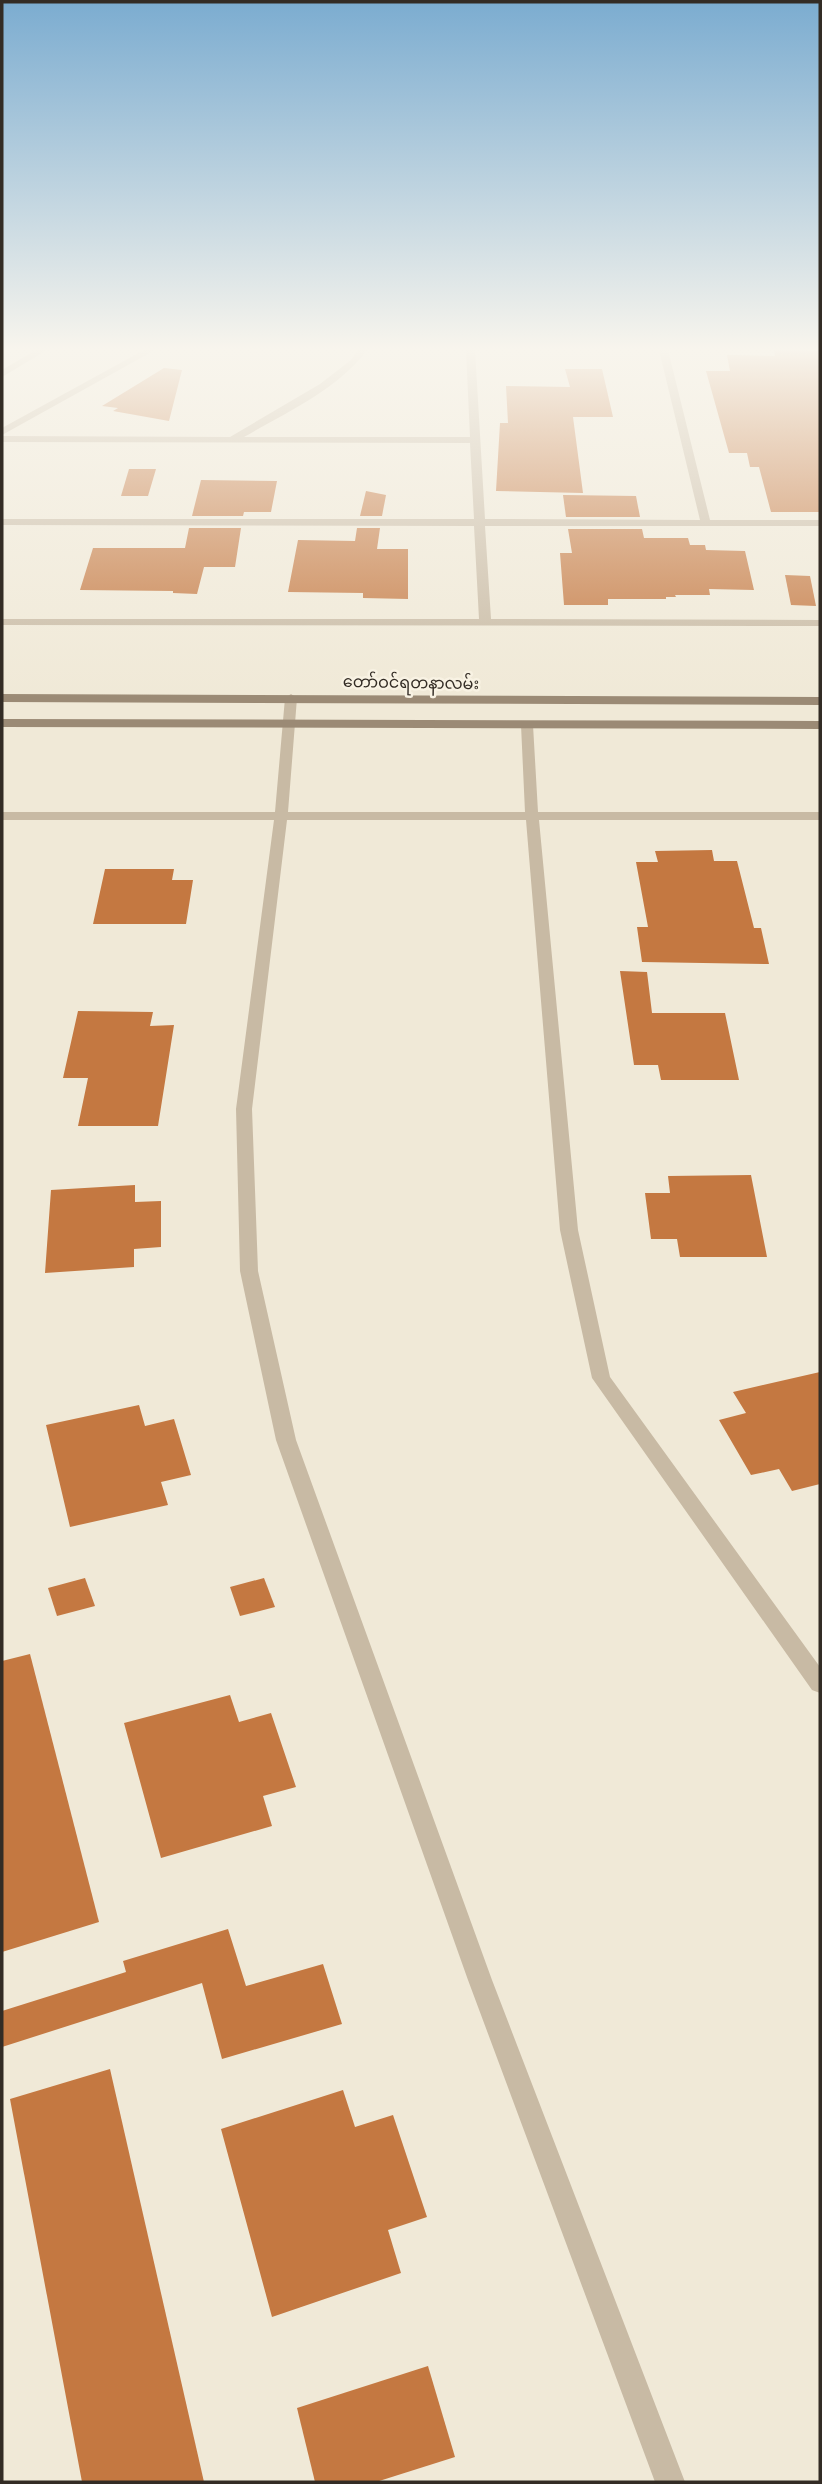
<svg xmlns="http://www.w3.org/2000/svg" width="822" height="2484" font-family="'Golos Text','Noto Sans Myanmar',sans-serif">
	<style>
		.building { fill: #c47841 }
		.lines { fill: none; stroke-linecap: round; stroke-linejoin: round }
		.minor { fill: #c8baa4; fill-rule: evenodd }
		.secondary { fill: #9b8a75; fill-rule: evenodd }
		.labels { text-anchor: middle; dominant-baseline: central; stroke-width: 5; stroke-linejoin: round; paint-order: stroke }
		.far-street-label { font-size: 16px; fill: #332c25; stroke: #f8f2e3 }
	</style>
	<rect width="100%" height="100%" fill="#f0e9d7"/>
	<g class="building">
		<path d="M774 350 820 351V512H771L759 467H750L747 453H729L706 371H730L727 355 775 356Z"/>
		<path d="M164 368 182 370 169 421 113 411 118 408 102 406Z"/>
		<path d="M565 369H602L613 417H573L583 493 496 491 500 423H508L506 386 570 387Z"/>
		<path d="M129 469H156L148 496H121Z"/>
		<path d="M201 480 277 481 271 512H244L243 516H192Z"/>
		<path d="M366 491 386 495 382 516H360Z"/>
		<path d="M563 495 636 496 640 517H566Z"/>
		<path d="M189 528H241L235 567H204L197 594 173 593V591L80 590 93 548H185Z"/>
		<path d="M357 528H380L377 549H408V599L363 598V593L288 592 298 540 355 541Z"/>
		<path d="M568 529H642L644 538H688L690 545H705L706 550 745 551 754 590 709 589 710 595H675L676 597H666V599H608V605H564L560 553H572Z"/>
		<path d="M785 575 810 576 816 606 791 605Z"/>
		<path d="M712 850 714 861H737L754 928H761L769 964 642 962 637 927H648L636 862H658L655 851Z"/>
		<path d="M105 869H174L172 880H193L186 924H93Z"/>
		<path d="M620 971 647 972 652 1013H725L739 1080H661L658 1065H634Z"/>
		<path d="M78 1011 153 1012 150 1026 174 1025 158 1126H78L88 1078H63Z"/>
		<path d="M751 1175 767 1257H680L677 1239H651L645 1193H670L668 1176Z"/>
		<path d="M135 1185V1202L161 1201V1247L134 1249V1267L45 1273 51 1190Z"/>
		<path d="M820 1372V1484L792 1491 779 1469 751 1475 719 1420 746 1413 733 1392Z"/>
		<path d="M139 1405 145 1426 174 1419 191 1475 161 1482 168 1505 70 1527 46 1425Z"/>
		<path d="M85 1578 95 1606 57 1616 48 1588Z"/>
		<path d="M264 1578 275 1607 240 1616 230 1587Z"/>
		<path d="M30 1654 99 1922 2 1952V1661Z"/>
		<path d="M230 1695 239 1722 271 1713 296 1787 263 1796 272 1826 161 1858 124 1723Z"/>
		<path d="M228 1929 246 1986 323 1964 342 2024 222 2059 202 1983 2 2047V2011L126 1972 123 1961Z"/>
		<path d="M110 2069 204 2482H82L10 2099Z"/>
		<path d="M343 2090 355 2127 393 2115 427 2217 388 2230 401 2273 272 2317 221 2129Z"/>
		<path d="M428 2366 455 2457 376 2482H315L297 2408Z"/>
	</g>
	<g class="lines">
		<g class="minor">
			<path d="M36 350H47L2 377V370Z"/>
			<path d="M144 350H155L2 435V428Z"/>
			<path d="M358 350H367C337 390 287 412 244 437H470L466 350H475L485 519 700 520 659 350H668L710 520H820V526H485L491 619 820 620V626L2 625V619H479L474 526 2 525V519H474L470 443 2 442V436L230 437 320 384 351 360Z"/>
			<path d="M291 694 297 698 288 812H525L521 725 527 721 533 725 538 812H820V820H539L578 1230 610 1377 820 1667V1693L812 1690 592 1378 560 1230 526 820H287L252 1109 258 1271 296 1440 492 1980 685 2482H655L468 1980 276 1440 240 1271 236 1109 274 820H2V812H275L285 698Z"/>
		</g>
		<g class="secondary">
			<path d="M2 694 820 697V705L2 702Z"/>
			<path d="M2 719 820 721V729L2 727Z"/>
		</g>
	</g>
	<linearGradient id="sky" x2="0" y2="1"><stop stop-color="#7bacd0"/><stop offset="0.5" stop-color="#f8f5ed"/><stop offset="1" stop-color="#f8f5ed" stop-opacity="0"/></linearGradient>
	<rect width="822" height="698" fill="url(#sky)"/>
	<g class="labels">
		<g class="far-street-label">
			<text transform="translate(411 682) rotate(1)">တော်ဝင်ရတနာလမ်း</text>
		</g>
	</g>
	<rect width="822" height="2484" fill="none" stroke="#332c25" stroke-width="7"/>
</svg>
